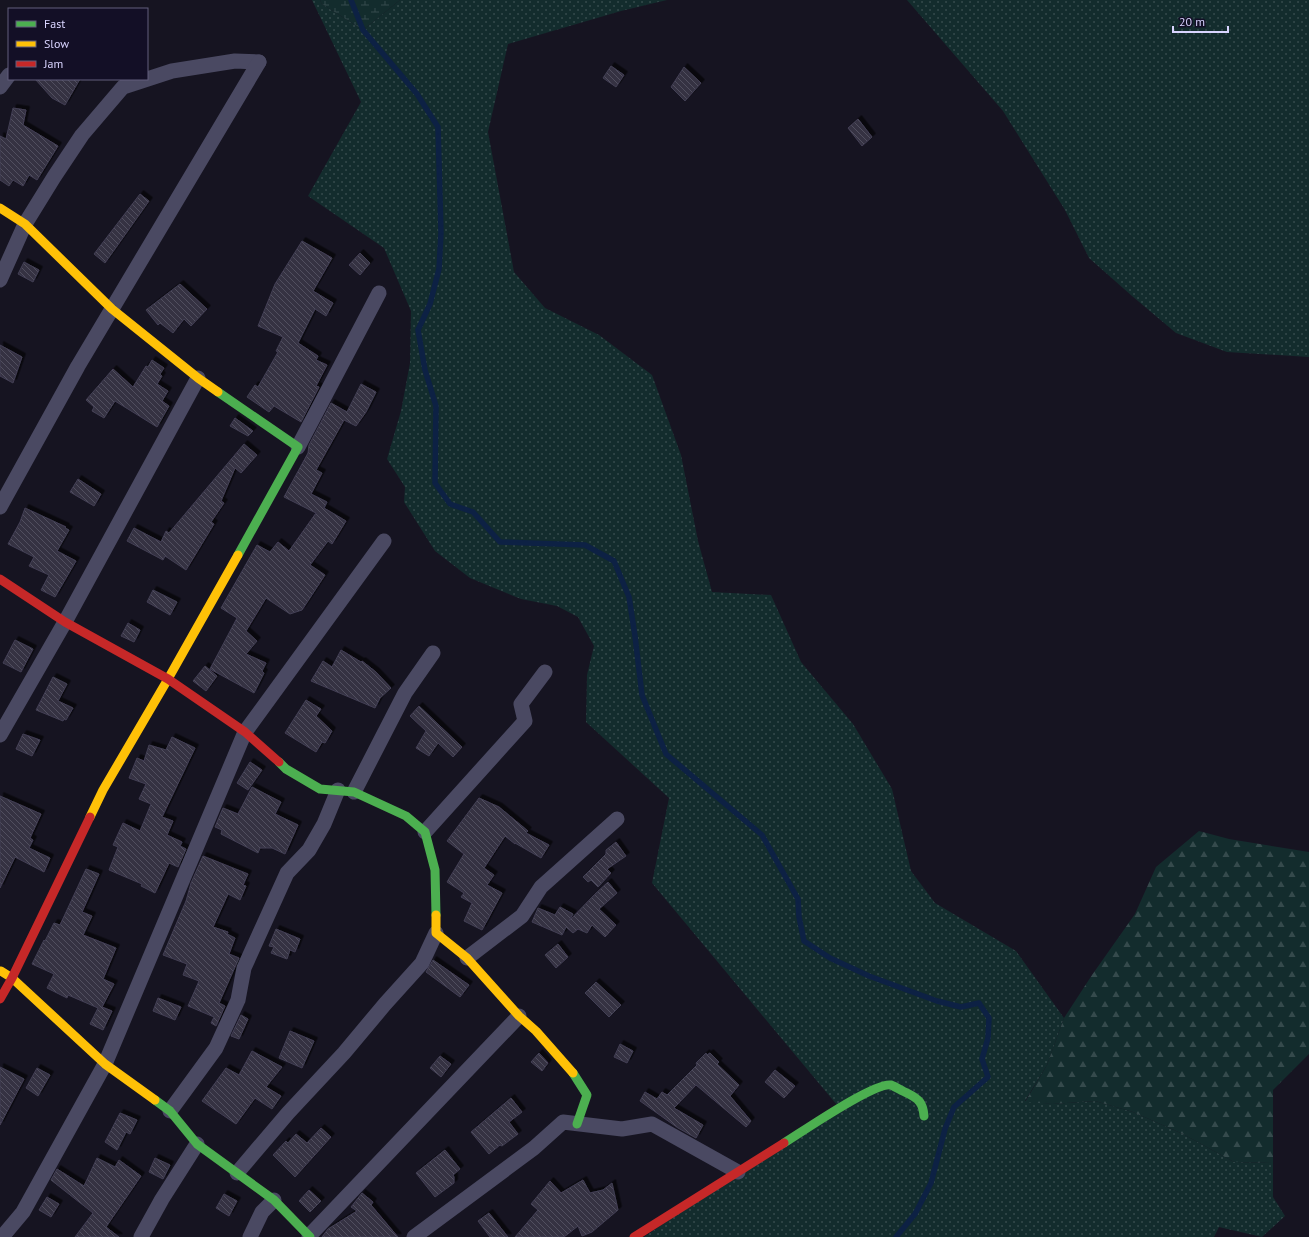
<svg xmlns="http://www.w3.org/2000/svg" width="1309" height="1237" font-family="'PT Sans',sans-serif">
	<style>
		.grass { fill: url(#grass-dots) }
		.forest { fill: url(#forest-firs) }
		.wetland { fill: url(#wetland-marsh) }
		.lines { fill: none; stroke-linecap: round; stroke-linejoin: round }
		.stream { stroke: #0d2144; stroke-width: 5.5 }
		.building { fill: url(#building-back-hatch); stroke: #433f54; filter: url(#shadow) }
		.street { stroke: #4a4962; stroke-width: 15 }
		.fast { stroke: #4caf50; stroke-width: 9 }
		.slow { stroke: #ffc107; stroke-width: 9 }
		.jam { stroke: #c62828; stroke-width: 9 }
	</style>
	<defs>
		<pattern id="grass-dots" width="8" height="8" patternUnits="userSpaceOnUse"><rect width="8" height="8" fill="#132c2d"/><path d="M2 2h.1M6 6h.1" fill="none" stroke="#354a4c" stroke-width="1.8" stroke-linecap="round"/></pattern>
		<pattern id="forest-firs" width="22" height="20" patternUnits="userSpaceOnUse"><rect width="22" height="20" fill="#132c2d"/><path d="M5 1l3.5 6h-7zM16 11l3.5 6h-7z" fill="#354a4c"/></pattern>
		<pattern id="wetland-marsh" width="20" height="14" patternUnits="userSpaceOnUse"><rect width="20" height="14" fill="#132c2d"/><path d="M1 5h8M5 5V1M11 12h8M15 12V8" fill="none" stroke="#354a4c"/></pattern>
		<pattern id="building-back-hatch" width="6" height="6" patternUnits="userSpaceOnUse"><rect width="6" height="6" fill="#343243"/><path d="M-1 5l2 2M0 0l6 6M5-1l2 2" fill="none" stroke="#514f5f"/></pattern>
		<filter id="shadow"><feDropShadow dx="3.5" dy="-3.5" stdDeviation="0" flood-color="#0009"/></filter>
	</defs>
	<rect width="100%" height="100%" fill="#161421"/>
	<g class="grass">
		<path d="M312 0H320L322 4 363 30 400 0H667L621 11 508 44 488 132 514 272 545 308 599 335 652 375 681 455 698 541 712 592 771 595 801 662 853 724 892 789 911 871 935 903 1016 951 1064 1018 1047 1065 1025 1101 1052 1104 1095 1101 1133 1112 1183 1134 1234 1162 1273 1163V1197L1285 1216 1262 1237 1219 1227 1214 1237H644L837 1105 652 883 669 798 586 722 587 675 594 646 578 617 557 606 521 599 470 578 435 551 404 502 405 487 387 459 401 411 410 363 411 311 384 248 308 196 361 102Z"/>
		<path d="M907 0H1309V357L1227 352 1176 333 1132 296 1089 258 1065 210 1003 111Z"/>
	</g>
	<path class="forest" d="M1199 831 1229 839 1309 852V1054L1273 1090V1163L1234 1162 1183 1134 1133 1112 1095 1101 1052 1104 1025 1102 1047 1065 1064 1018 1092 975 1135 914 1156 867Z"/>
	<path class="wetland" d="M320 0H400L363 30 322 4Z"/>
	<g class="lines">
		<path class="stream" d="M351 0 363 30 417 94 438 127 441 233 439 269 430 304 418 330 425 370 436 406 435 483 450 504 473 512 500 542 585 545 614 561 629 597 635 636 642 695 666 754 762 835 798 899 799 917 804 941 830 958 869 976 937 1001 961 1007 979 1003 989 1018 988 1038 982 1059 988 1077 954 1107 945 1129 931 1183 915 1214 896 1237"/>
	</g>
	<g class="building">
		<path d="M611 66 624 75 616 87 603 78Z"/>
		<path d="M684 67 701 83 685 101 671 87Z"/>
		<path d="M35 79H80L65 105 52 98Z"/>
		<path d="M13 108 26 110 23 125 58 146 37 180 29 175 23 186 13 180 9 186 0 180V136L6 139Z"/>
		<path d="M858 119 872 137 862 146 848 128Z"/>
		<path d="M140 194 149 201 105 263 94 254Z"/>
		<path d="M302 241 332 258 313 291 333 303 326 316 315 309 298 343 318 356 316 360 327 365 316 386 319 387 301 422 274 406 269 412 247 397 255 385 258 387 278 352 276 351 283 337 258 326 275 284Z"/>
		<path d="M360 253 370 263 360 275 349 265Z"/>
		<path d="M24 262 39 270 33 282 18 274Z"/>
		<path d="M180 284 207 309 191 326 184 319 173 333 160 323 158 325 146 310Z"/>
		<path d="M0 345 22 357 13 383 0 376Z"/>
		<path d="M152 360 164 368 160 374 162 376 157 384 168 391 162 401 169 406 157 427 115 401 104 418 92 411 94 407 86 400 113 369 133 387 146 366 148 367Z"/>
		<path d="M361 384 376 392 366 412 356 426 344 420 316 470 322 473 311 494 327 502 324 508 346 521 332 544 328 541 310 565 325 575 302 610 290 614 266 598 246 631 257 641 246 654 266 663 262 671 264 673 254 693 210 669 237 618 221 608 257 545 270 552 278 542 289 551 316 513 284 497 308 453 309 445 331 403 347 412Z"/>
		<path d="M235 418 253 431 248 436 230 426Z"/>
		<path d="M244 444 257 455 241 473 235 468 221 501 224 503 211 522 214 524 186 570 165 556 163 560 127 541 134 528 161 542 166 531 169 533Z"/>
		<path d="M78 479 101 494 94 506 70 492Z"/>
		<path d="M25 508 66 527 65 528 69 530 57 551 76 561 55 597 41 590 49 575 29 566 34 557 8 544 20 522Z"/>
		<path d="M153 590 177 602 170 615 147 602Z"/>
		<path d="M128 623 140 630 134 642 121 636Z"/>
		<path d="M15 640 33 649 21 672 3 663Z"/>
		<path d="M341 650 361 662 362 661 376 672 391 688 380 698 375 708 311 681 323 661 332 667Z"/>
		<path d="M205 666 217 676 206 691 193 681Z"/>
		<path d="M53 677 67 684 58 701 73 708 66 720 64 719 63 721 36 710Z"/>
		<path d="M306 700 321 709 316 716 332 731 325 743 322 742 316 752 285 733Z"/>
		<path d="M419 706 462 747 453 757 438 743 429 756 416 748 426 731 410 716Z"/>
		<path d="M23 734 40 740 32 756 16 749Z"/>
		<path d="M172 737 195 748 162 817 173 821 167 835 182 842 180 846 186 849 178 867 169 863 155 893 141 886 142 884 109 870 118 847 113 845 123 823 140 831 151 804 139 799 146 784 129 778 137 758 144 761 149 745 166 750Z"/>
		<path d="M250 762 262 770 248 790 237 783Z"/>
		<path d="M252 787 281 802 275 814 298 825 285 854 272 848H260L258 853 221 834 222 830 215 827 223 808 238 814Z"/>
		<path d="M0 796 41 814 30 838 33 840 29 848 50 858 44 872 15 857 0 888Z"/>
		<path d="M479 798 499 807 528 831 526 833 549 845 541 858 515 843V844L505 836 484 868 494 875 487 885 502 893 482 930 464 921 472 903 461 897 464 893 447 882 464 854 447 841Z"/>
		<path d="M616 842 626 856 607 869 611 873 598 887 591 880 588 882 583 877 606 854V850Z"/>
		<path d="M203 856 248 874 243 885 246 886 240 900 228 894 213 927 228 932 227 934 235 938 229 954 239 958 219 1003 225 1006 216 1026 211 1023 214 1017 188 1006 199 981 183 975 187 964 163 955 186 901 191 883Z"/>
		<path d="M86 869 99 874 82 912 92 916 83 935 116 948 103 979 114 984 102 1007 112 1011 103 1030 90 1024 98 1008 68 995 67 998 47 988 54 974 32 964 44 940 45 941 54 923 60 925Z"/>
		<path d="M608 882 617 893 599 909 616 925 605 937 592 925 587 933 578 929 573 933 566 927 562 935 532 922 538 908 555 915 560 907 573 914 569 921 595 894Z"/>
		<path d="M276 929 300 939 295 952 290 950 287 959 271 953 274 947 269 946Z"/>
		<path d="M558 944 568 957 556 968 545 955Z"/>
		<path d="M433 960 469 985 460 997 426 972Z"/>
		<path d="M596 982 621 1005 609 1017 585 993Z"/>
		<path d="M158 998 181 1007 175 1020 153 1011Z"/>
		<path d="M241 1015 248 1019 239 1039 231 1036Z"/>
		<path d="M290 1031 314 1041 302 1068 279 1058Z"/>
		<path d="M620 1044 633 1051 627 1063 614 1057Z"/>
		<path d="M252 1051 282 1067 266 1087 281 1096 272 1109 255 1098 236 1124 202 1101 226 1068 239 1075Z"/>
		<path d="M539 1053 548 1063 542 1071 531 1062Z"/>
		<path d="M706 1053 707 1055 710 1053 719 1062 717 1064 739 1085 730 1096 751 1121 746 1127 696 1085 674 1108 703 1125 696 1138 678 1128 640 1101 645 1092 657 1099 662 1092 667 1095 697 1065 696 1063Z"/>
		<path d="M440 1056 451 1064 441 1077 430 1068Z"/>
		<path d="M0 1067 24 1079 0 1125Z"/>
		<path d="M37 1068 50 1075 38 1096 26 1088Z"/>
		<path d="M775 1070 795 1086 784 1098 765 1082Z"/>
		<path d="M511 1098 522 1112 509 1122 518 1134 502 1146 500 1145 489 1154 471 1132Z"/>
		<path d="M120 1113 137 1120 130 1134 126 1132 117 1150 105 1142Z"/>
		<path d="M321 1128 331 1137 295 1177 273 1155 286 1141 288 1143 296 1134 307 1143Z"/>
		<path d="M445 1150 460 1169 453 1175 454 1177V1183L435 1197 416 1173Z"/>
		<path d="M97 1158 115 1167 119 1160 141 1176 106 1227 119 1237H75L93 1213 51 1180 57 1169 84 1186Z"/>
		<path d="M155 1158 170 1165 163 1179 149 1172Z"/>
		<path d="M583 1180 590 1193 603 1190 612 1183 618 1210 592 1232 582 1236 578 1226 564 1237H515L538 1210 531 1204 550 1181 561 1193Z"/>
		<path d="M309 1190 321 1201 310 1212 299 1201Z"/>
		<path d="M362 1193 373 1202 371 1205 398 1237H322L328 1229 357 1211 351 1207Z"/>
		<path d="M224 1194 237 1201 229 1216 216 1208Z"/>
		<path d="M47 1197 59 1204 51 1217 39 1210Z"/>
		<path d="M489 1213 508 1237H490L478 1221Z"/>
	</g>
	<g class="lines">
		<g class="street">
			<path d="M0 87 9 75"/>
			<path d="M0 280 25 224 54 177 82 135 123 87 172 71 235 61 259 62"/>
			<path d="M298 447 379 293"/>
			<path d="M0 507 78 366 259 62"/>
			<path d="M0 735 65 622 198 378"/>
			<path d="M354 792 405 693 433 653"/>
			<path d="M425 832 525 721 521 704 545 672"/>
			<path d="M467 958 522 916 541 887 617 819"/>
			<path d="M170 1111 216 1048 238 1000 244 968 287 873 309 850 324 824 338 790"/>
			<path d="M237 1173 288 1113 344 1053 385 1004 422 963 436 933"/>
			<path d="M309 1236 519 1016"/>
			<path d="M2 1237 23 1212 105 1064 245 732 384 541"/>
			<path d="M141 1237 162 1199 197 1144"/>
			<path d="M250 1237 262 1212 274 1200"/>
			<path d="M414 1237 534 1148 563 1122 622 1129 652 1124 738 1172"/>
		</g>
		<g class="fast">
			<path d="M218 392 298 447 238 555"/>
			<path d="M279 762 286 769 320 789 354 792 406 816 425 832 435 870 436 915"/>
			<path d="M573 1073 587 1095 577 1124"/>
			<path d="M155 1100 170 1111 197 1144 274 1200 310 1237"/>
			<path d="M784 1143C802 1132 874 1082 891 1085 896 1087 902 1091 907 1093 919 1099 923 1103 924 1116"/>
		</g>
		<g class="slow">
			<path d="M0 208 25 224 112 309 198 378 218 392"/>
			<path d="M90 817 103 790 168 679 238 555"/>
			<path d="M436 915V933L467 958 519 1016 536 1031 573 1073"/>
			<path d="M1 971 12 978 105 1064 155 1100"/>
		</g>
		<g class="jam">
			<path d="M0 579 65 622 168 679 245 732 279 762"/>
			<path d="M0 999 12 978 90 817"/>
			<path d="M634 1237 784 1143"/>
		</g>
	</g>
	<rect x="8" y="8" width="140" height="72" fill="#130f26" stroke="#625e7d"/>
	<rect x="16" y="21" width="20" height="6" fill="#4caf50" stroke="#625e7d"/>
	<text x="44" y="28" font-size="12" fill="#d9d4ff">Fast</text>
	<rect x="16" y="41" width="20" height="6" fill="#ffc107" stroke="#625e7d"/>
	<text x="44" y="48" font-size="12" fill="#d9d4ff">Slow</text>
	<rect x="16" y="61" width="20" height="6" fill="#c62828" stroke="#625e7d"/>
	<text x="44" y="68" font-size="12" fill="#d9d4ff">Jam</text>
	<path d="M1173 26v6h55v-6" fill="none" stroke="#d9d4ff" stroke-width="2"/>
	<text x="1179" y="26" font-size="12" fill="#d9d4ff" stroke="#130f26" stroke-width="3" paint-order="stroke">20 m</text>
</svg>
